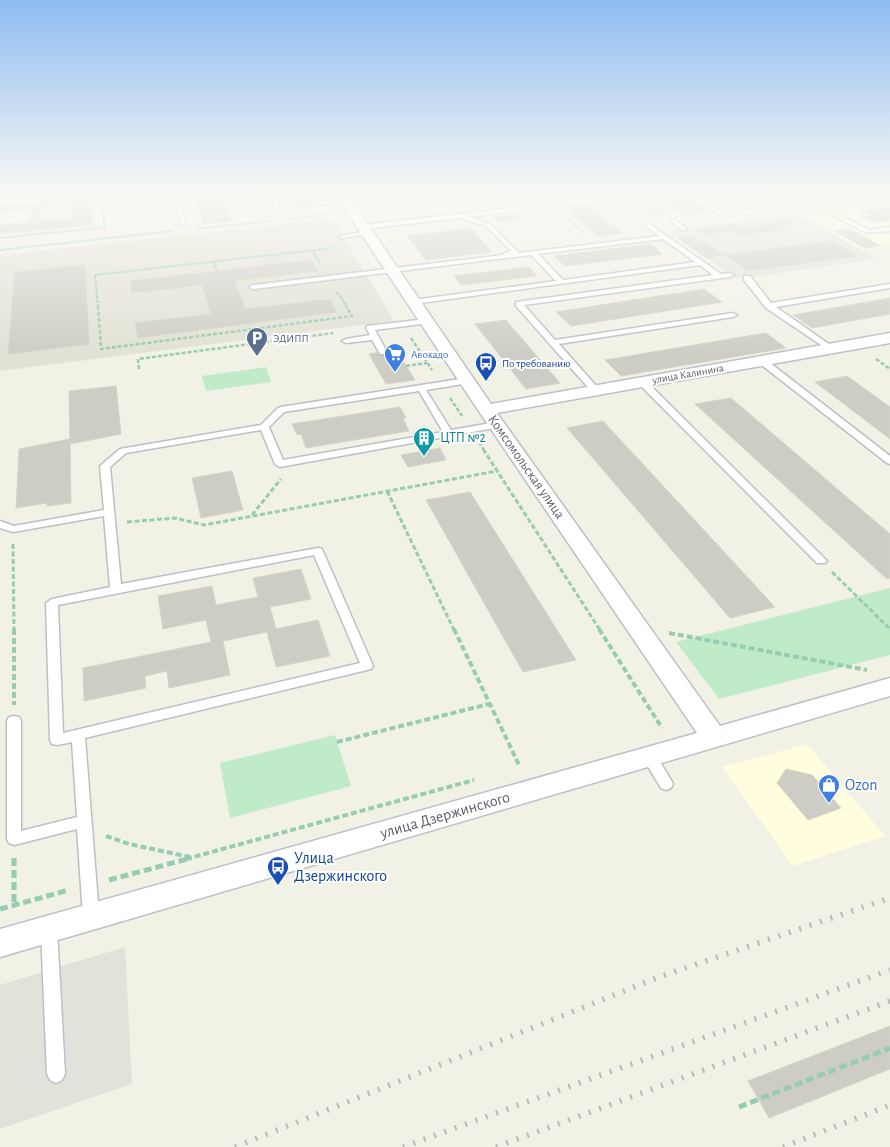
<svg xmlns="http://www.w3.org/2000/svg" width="890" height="1147" font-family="'Alegreya Sans',sans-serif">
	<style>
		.commercial { fill: #fffddd }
		.industrial { fill: #e2e2da }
		.education { fill: #e1e1d5 }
		.green { fill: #c0ebc8 }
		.building { fill: #cecdc5; stroke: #d7d4c3; fill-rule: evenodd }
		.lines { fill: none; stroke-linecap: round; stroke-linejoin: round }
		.lane-casing { stroke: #bdbfc6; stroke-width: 3 }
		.street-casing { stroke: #bdbfc6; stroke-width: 3 }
		.path-far4 { stroke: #98ccb1; stroke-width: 2; stroke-dasharray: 3 1; stroke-linecap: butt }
		.path-far3 { stroke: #98ccb1; stroke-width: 2.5; stroke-dasharray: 4 2; stroke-linecap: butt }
		.path-far2 { stroke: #98ccb1; stroke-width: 3; stroke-dasharray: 5 2.5; stroke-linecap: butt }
		.path-far1 { stroke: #98ccb1; stroke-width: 4; stroke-dasharray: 6 3; stroke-linecap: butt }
		.path { stroke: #98ccb1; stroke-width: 5; stroke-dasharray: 8 4; stroke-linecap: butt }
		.lane { fill: #fff; fill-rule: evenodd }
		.street { fill: #fff; fill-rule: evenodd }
		.rail { stroke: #b9b9bb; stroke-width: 5.5; stroke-dasharray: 2 9; stroke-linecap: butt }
		.labels { text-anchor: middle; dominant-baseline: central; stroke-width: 4; stroke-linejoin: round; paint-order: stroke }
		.far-service-label { font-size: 11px; fill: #4e5e75; stroke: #fff; text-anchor: start }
		.far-shop-label { font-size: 11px; fill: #366cbe; stroke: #fff; text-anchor: start }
		.far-transit-label { font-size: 11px; fill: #164399; stroke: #fff; text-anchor: start }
		.far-street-label { font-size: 11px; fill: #5d6068; stroke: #fff }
		.culture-label { font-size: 14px; fill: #0d838f; stroke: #fff; text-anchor: start }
		.street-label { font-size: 14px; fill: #5d6068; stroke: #fff }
		.near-shop-label { font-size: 16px; fill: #366cbe; stroke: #fff; text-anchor: start }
		.near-street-label { font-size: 16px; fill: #5d6068; stroke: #fff }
		.near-transit-label { font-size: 16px; fill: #164399; stroke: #fff; text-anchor: start }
	</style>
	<rect width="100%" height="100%" fill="#f1f1e6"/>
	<g class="commercial">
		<path d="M890 202V245L861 250 798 214Z"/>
		<path d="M807 744 885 836 793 866 722 767Z"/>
	</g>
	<g class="industrial">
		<path d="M798 214 877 259 737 279 667 231Z"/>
		<path d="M125 947 132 1084 0 1129V985Z"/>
	</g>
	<path class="education" d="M325 220 334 221 394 321 0 371V255Z"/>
	<g class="green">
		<path d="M620 194H643L672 215 651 217Z"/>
		<path d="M698 194H751L768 203 722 209Z"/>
		<path d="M266 367 271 382 206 391 202 376Z"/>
		<path d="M890 588V655L719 699 676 642Z"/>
		<path d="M335 735 351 786 230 818 220 763Z"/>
	</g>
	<g class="building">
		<path d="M193 194H220L231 221 203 224Z"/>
		<path d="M285 194H310L317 206 293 208Z"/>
		<path d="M444 194H506L512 199 455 205Z"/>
		<path d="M551 194H578L580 195 555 198Z"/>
		<path d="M652 194H680L707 211 682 215Z"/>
		<path d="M89 197 93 225 0 234V225L30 222 31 209 0 212V205ZM73 205V218L39 221V208Z"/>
		<path d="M588 205 623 233 598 236 565 207Z"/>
		<path d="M890 207V220L874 223 862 217 871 215 862 211Z"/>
		<path d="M514 215 519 219 499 222 494 217Z"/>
		<path d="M790 221 794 224 778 226 784 230 750 234 740 228Z"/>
		<path d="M732 224 750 235 740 236 732 231 705 235 696 229Z"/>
		<path d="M470 228 492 252 426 260 407 236Z"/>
		<path d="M850 229 881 246 865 248 834 231Z"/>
		<path d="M691 236 700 242H704L724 255 706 258 678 238Z"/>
		<path d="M831 241 857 256 748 271 724 255Z"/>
		<path d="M651 244 662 254 565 266 554 256Z"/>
		<path d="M311 260 317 271 235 281 245 309 330 299 337 312 138 338 135 323 211 314 202 285 132 293 130 281Z"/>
		<path d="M85 265 89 344 8 354 15 272Z"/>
		<path d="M529 267 537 276 461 285 454 276Z"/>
		<path d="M704 289 722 302 571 326 556 312Z"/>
		<path d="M890 298V314L812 328 793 315Z"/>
		<path d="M506 320 560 383 526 389 475 324Z"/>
		<path d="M766 333 786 348 621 376 605 360Z"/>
		<path d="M396 350 415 380 386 384 369 354Z"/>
		<path d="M847 376 890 407V439L815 382Z"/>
		<path d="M116 386 121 434 70 444 69 391Z"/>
		<path d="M731 398 890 534V578L887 579 695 404Z"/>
		<path d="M400 407 406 418 403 419 409 431 306 448 301 434 297 435 292 424Z"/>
		<path d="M603 421 775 607 730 618 567 428Z"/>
		<path d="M70 439 71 503 47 506V503L16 508 19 449Z"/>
		<path d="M440 448 446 460 408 467 401 455Z"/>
		<path d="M232 471 243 510 201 518 192 478Z"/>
		<path d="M470 492 576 660 523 672 426 500Z"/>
		<path d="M301 569 311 599 270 607 276 629 318 620 330 656 276 667 267 632 223 641 230 675 169 688 167 671 145 676 146 688 84 701 83 668 211 642 206 620 163 629 158 596 212 586 216 605 258 597 253 578Z"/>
		<path d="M786 769 812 775 841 808 808 820 777 783Z"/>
		<path d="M890 1026V1069L769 1118 748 1081Z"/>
	</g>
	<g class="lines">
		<g class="lane-casing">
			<g id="lane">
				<path d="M173 194H179L186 225 181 224Z"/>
				<path d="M268 194H274L280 211H276Z"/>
				<path d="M538 194H544L554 203 611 196 614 198 611 200 468 217 490 224 519 253 659 236 646 226V224L648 223 721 274 730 273 734 275 730 277 524 305 555 340 733 313 737 315 733 317 559 344 599 389 600 391 596 394 593 393 516 306V302L713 275 700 265 413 304 409 302 413 300 556 281 531 255 253 289 249 287 253 285 503 255 504 253 511 251 486 226 460 218 363 229 360 227 363 225 548 204ZM663 239 695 262 563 280 538 254Z"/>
				<path d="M687 194H694L725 215 720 216Z"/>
				<path d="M756 194H763L787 207 782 208Z"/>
				<path d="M817 194H825L836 200 831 201Z"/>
				<path d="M809 202H813L870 230 890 227V231L867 233 809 204Z"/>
				<path d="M674 219 686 228V230H682L672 222 671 221Z"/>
				<path d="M367 231 370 233 369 234 342 238 339 236Z"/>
				<path d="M744 276H750L771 303 890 284V288L776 307 833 347V351H830L766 308 744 280Z"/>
				<path d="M426 319 430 321 429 323 375 330 387 352 386 354H380L372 340 346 343 342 341 346 339 370 335 366 328 367 326Z"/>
				<path d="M759 359H765L890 456V464L887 463 759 363Z"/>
				<path d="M466 378 470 381 469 383 426 390 451 430 497 422 500 423V427L280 467 275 464 261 430 126 453 110 467 121 584 318 548 322 549 373 666 371 669 367 670 85 738 99 916 97 921 91 923 85 921 83 916 77 829 14 845 9 843 7 839V721L9 717 14 716 19 717 21 721V831L77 817 72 742 57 745 52 744 50 740 46 603 52 599 110 587 104 516 13 532 0 528V521L14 526 104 510 100 466 120 449 261 425 278 408 281 407ZM419 391 443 432 283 460 269 427 284 412ZM314 555 360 663 63 733 58 605Z"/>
				<path d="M642 379 645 380 825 559 827 561 825 563H817L639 384 638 382Z"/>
				<path d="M649 751 654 752 671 780 673 784 671 788 666 790 661 788 644 760 642 756 644 752Z"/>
				<path d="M49 922 55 924 57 929 65 1074 62 1080 56 1083 50 1080 47 1074 41 929 43 924Z"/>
			</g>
		</g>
		<g class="street-casing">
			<path id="street" d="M335 194H347L491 404 890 333V343L497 413 720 726 890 678V696L0 957V929L697 733 478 410Z"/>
		</g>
		<g class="path-far4">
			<path d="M848 196 862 194"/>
			<path d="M0 200 66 194"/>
			<path d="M626 202 641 213"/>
			<path d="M291 209 327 205"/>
			<path d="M736 210 752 208"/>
			<path d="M568 218 584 233"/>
			<path d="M289 219 332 214"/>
			<path d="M197 229 270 221"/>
			<path d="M0 238 105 227 100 194"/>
			<path d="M0 250 173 231"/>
			<path d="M312 250 321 265"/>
			<path d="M213 262 217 271"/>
			<path d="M337 292 347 307"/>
			<path d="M98 307 95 275 333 248"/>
		</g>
		<g class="path-far3">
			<path d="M98 306 101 349 352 316 346 306"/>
			<path d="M411 338 432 370"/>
			<path d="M876 359 890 369"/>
			<path d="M406 366 427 363"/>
			<path d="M139 369 138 359 333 333"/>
			<path d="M450 398 462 416"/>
			<path d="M479 442 484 450"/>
		</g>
		<g class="path-far2">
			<path d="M483 449 600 630"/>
			<path d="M387 491 454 630"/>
			<path d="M252 515 281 479"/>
			<path d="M127 522 175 518 204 525 497 471"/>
			<path d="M13 544 14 630"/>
			<path d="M832 572 890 629"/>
		</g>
		<g class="path-far1">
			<path d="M14 629V705"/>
			<path d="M454 629 520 767"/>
			<path d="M599 629 662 728"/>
			<path d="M669 633 867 670"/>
			<path d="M337 742 489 704"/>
			<path d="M106 836 129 844 190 857"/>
			<path d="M186 859 474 780"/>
		</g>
		<g class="path">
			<path d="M14 858V906"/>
			<path d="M109 880 191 858"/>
			<path d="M0 909 69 890"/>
			<path d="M739 1107 890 1048"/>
		</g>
		<use href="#lane" class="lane"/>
		<use href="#street" class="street"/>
		<g class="rail">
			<path d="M235 1147 659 977 890 898"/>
			<path d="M403 1147 890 970"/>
			<path d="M496 1147 890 1001"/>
			<path d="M783 1147 890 1105"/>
		</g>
	</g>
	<linearGradient id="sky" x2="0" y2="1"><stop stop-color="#8ebcf1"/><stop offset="0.55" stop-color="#f9f9f4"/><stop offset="1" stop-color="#f9f9f4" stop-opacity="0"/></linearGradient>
	<rect width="890" height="354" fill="url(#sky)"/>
	<defs>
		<g id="parking-pin" transform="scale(1.125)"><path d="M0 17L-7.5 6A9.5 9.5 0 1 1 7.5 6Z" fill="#5c6f8a" stroke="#fff"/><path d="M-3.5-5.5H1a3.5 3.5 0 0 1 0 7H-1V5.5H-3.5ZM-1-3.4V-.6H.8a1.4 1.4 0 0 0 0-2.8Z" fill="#fff"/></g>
		<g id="supermarket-pin" transform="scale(1.125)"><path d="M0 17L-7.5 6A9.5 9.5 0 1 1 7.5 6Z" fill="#3f7fe0" stroke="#fff"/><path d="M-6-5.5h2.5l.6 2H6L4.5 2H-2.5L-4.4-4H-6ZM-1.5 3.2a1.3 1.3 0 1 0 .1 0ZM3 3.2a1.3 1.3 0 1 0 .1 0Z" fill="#fff"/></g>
		<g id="bus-pin" transform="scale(1.125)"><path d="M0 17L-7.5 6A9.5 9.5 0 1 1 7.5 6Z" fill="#1a4fb4" stroke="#fff"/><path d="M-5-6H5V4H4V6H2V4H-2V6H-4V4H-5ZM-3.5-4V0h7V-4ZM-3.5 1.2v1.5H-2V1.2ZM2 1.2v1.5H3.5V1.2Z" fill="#fff"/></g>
		<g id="building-pin" transform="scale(1.125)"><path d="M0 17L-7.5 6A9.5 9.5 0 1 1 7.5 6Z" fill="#0f9aa8" stroke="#fff"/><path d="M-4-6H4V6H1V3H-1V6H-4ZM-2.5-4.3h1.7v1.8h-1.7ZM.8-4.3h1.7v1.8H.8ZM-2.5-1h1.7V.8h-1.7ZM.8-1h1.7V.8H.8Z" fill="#fff"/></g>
		<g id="shop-pin" transform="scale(1.125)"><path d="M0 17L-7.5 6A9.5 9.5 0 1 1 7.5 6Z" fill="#3f7fe0" stroke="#fff"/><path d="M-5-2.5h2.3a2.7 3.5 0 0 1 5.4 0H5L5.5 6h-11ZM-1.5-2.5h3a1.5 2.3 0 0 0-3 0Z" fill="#fff"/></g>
	</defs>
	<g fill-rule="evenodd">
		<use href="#parking-pin" x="257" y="338"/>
		<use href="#supermarket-pin" x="395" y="354"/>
		<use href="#bus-pin" x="486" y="363"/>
		<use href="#building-pin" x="424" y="438"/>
		<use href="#shop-pin" x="829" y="785"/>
		<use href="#bus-pin" x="278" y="867"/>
	</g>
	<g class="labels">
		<g class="far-service-label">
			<text x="273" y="338">ЭДИПП</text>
		</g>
		<g class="far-shop-label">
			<text x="411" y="354">Авокадо</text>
		</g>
		<g class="far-transit-label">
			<text x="502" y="363">По требованию</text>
		</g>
		<g class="far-street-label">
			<text transform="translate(688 374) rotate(-10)">улица Калинина</text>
		</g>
		<g class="culture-label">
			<text x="440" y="438">ЦТП №2</text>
		</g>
		<g class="street-label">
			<text transform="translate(526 467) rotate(55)">Комсомольская улица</text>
		</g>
		<g class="near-shop-label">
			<text x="845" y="785">Ozon</text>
		</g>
		<g class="near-street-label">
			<text transform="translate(445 815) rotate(-16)">улица Дзержинского</text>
		</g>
		<g class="near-transit-label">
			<text x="294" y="858">Улица<tspan x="294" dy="18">Дзержинского</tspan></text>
		</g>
	</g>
</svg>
